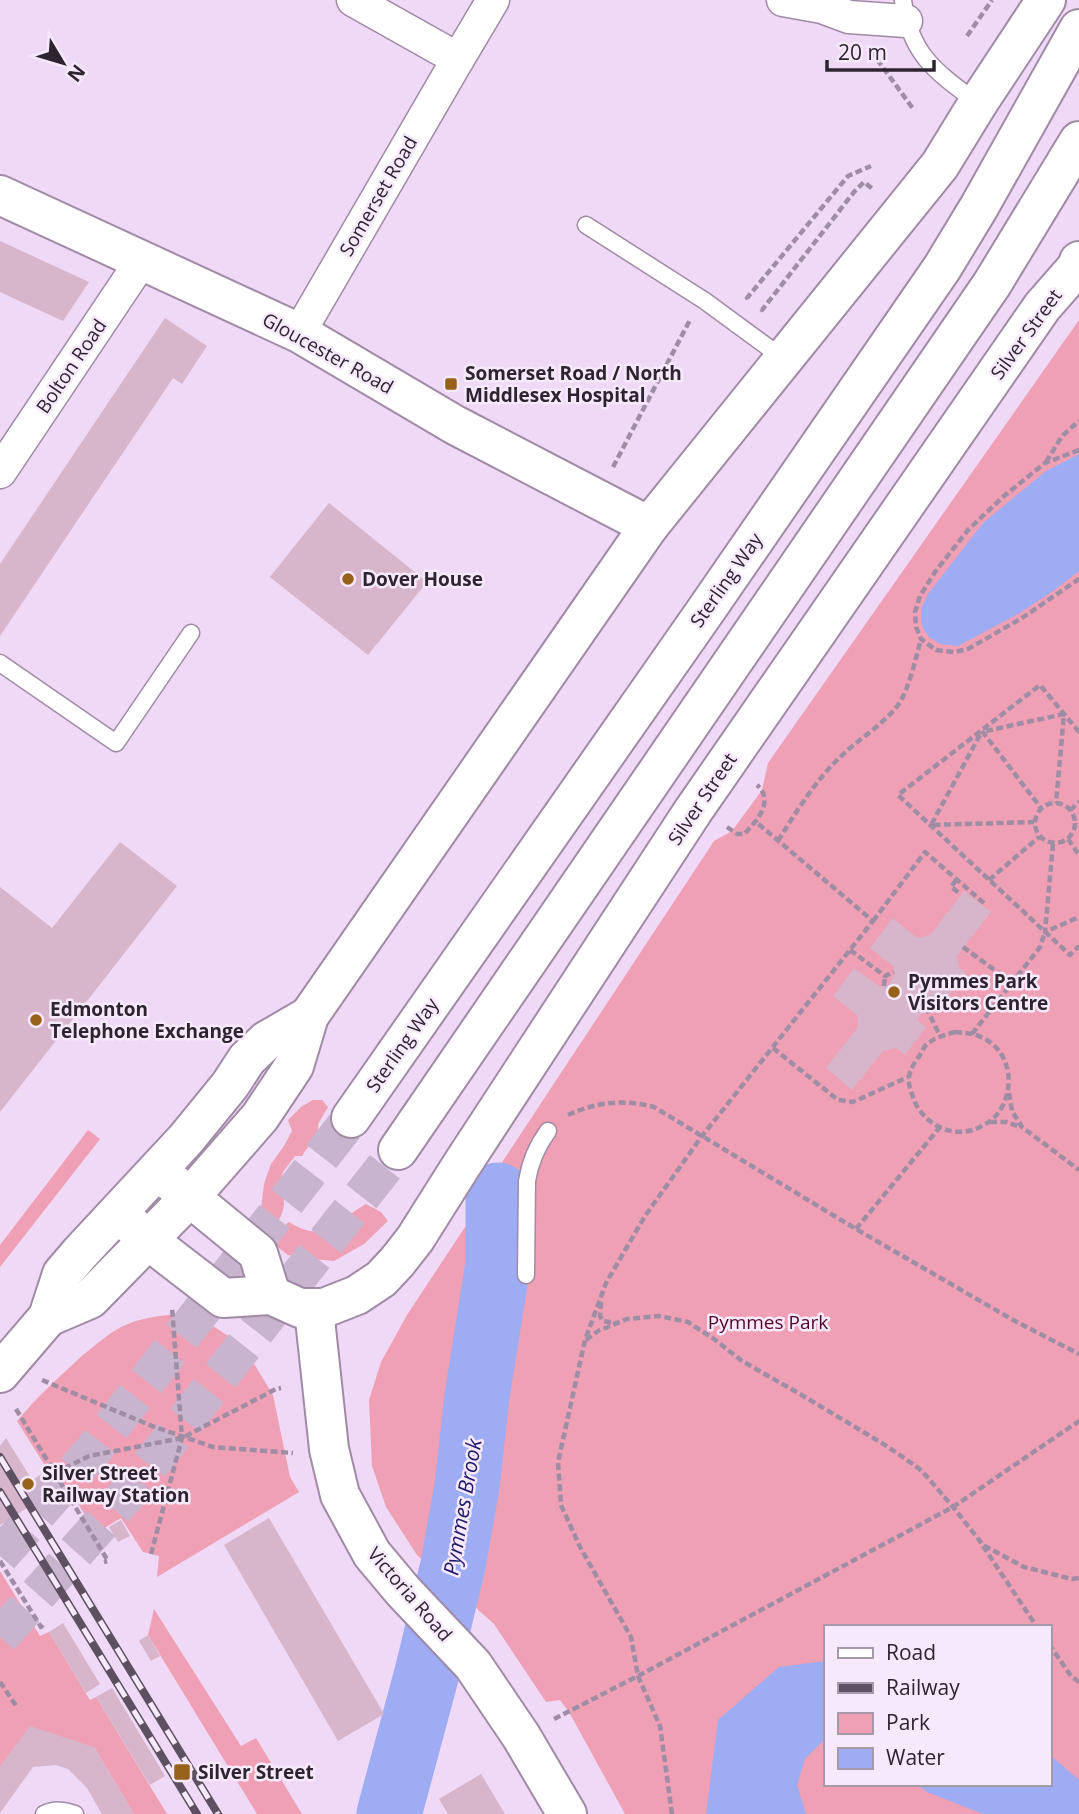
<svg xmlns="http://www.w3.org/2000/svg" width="1079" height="1814" font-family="'Open Sans',sans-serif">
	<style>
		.green { fill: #efa0b4; fill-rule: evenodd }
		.water { fill: #9eacf4 }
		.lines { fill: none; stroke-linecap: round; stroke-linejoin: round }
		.river { stroke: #9eacf4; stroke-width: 65 }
		.building { fill: #d7b5ca }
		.highway-tunnel { stroke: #c9b4cf; stroke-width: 38; stroke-dasharray: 38 19; stroke-linecap: butt }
		.lane-casing { stroke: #a08aa6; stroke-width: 19 }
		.street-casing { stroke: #a08aa6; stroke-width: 35 }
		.secondary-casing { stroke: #a08aa6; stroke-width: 42 }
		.highway-casing { stroke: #a08aa6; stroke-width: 42 }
		.path { stroke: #9e8da4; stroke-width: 4.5; stroke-dasharray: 7 3.5; stroke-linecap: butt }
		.lane { stroke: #fff; stroke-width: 16 }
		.street { stroke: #fff; stroke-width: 32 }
		.secondary { stroke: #fff; stroke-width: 38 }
		.highway { stroke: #fff; stroke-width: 38 }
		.rail-casing { stroke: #5d5161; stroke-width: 8 }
		.rail { stroke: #f7e9fc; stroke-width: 5; stroke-dasharray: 16; stroke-linecap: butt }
		.poi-dot { fill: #98611a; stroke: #f7e9fc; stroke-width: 2.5 }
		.labels { text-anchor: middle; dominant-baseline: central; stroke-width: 5; stroke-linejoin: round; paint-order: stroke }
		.street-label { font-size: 19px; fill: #2d2430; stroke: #f7e9fc }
		.poi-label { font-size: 19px; font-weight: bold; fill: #2d2430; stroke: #f7e9fc; text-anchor: start }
		.park-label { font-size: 19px; fill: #530727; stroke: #f7e9fc }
		.water-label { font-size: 21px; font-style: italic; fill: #1c196b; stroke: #f7e9fc }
	</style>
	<rect width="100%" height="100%" fill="#f0d8f7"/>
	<g class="green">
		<path d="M1079 320V1814H625L569 1712 560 1700 546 1702 494 1624 417 1555 386 1507 372 1466 369 1400 381 1362 407 1315 469 1221 491 1179 714 841 732 831 762 790 768 763ZM825 1627H1049V1784H825Z"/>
		<path d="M313 1100H322L328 1107 318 1124C320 1135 308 1146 302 1156H295L283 1172 279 1184C286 1199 286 1209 277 1223L283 1227 289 1222C326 1245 336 1221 366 1204L381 1212 388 1221 364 1244 334 1261 302 1258 288 1255 275 1245 263 1223 261 1209 264 1184 271 1164 284 1146 292 1131 288 1120 301 1107Z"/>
		<path d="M88 1130 100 1139 0 1267V1245Z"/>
		<path d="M182 1314 204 1320 228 1336 248 1354 273 1395 290 1477 299 1492 157 1577 159 1556 143 1552 121 1518 96 1533 66 1484 59 1488 17 1421C37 1397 60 1376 83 1355 97 1344 112 1330 128 1324 144 1317 164 1315 182 1314Z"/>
		<path d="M0 1571 40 1636 49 1632 90 1700 96 1697 167 1814H134L94 1747 0 1766Z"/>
		<path d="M154 1609 241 1746 256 1738 302 1814H257L148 1635Z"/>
		<path d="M411 1642 446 1674 407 1814H361Z"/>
	</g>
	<g class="water">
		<path d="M1079 454V571L1056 589 1018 614 958 646 940 644 929 637 924 630 921 622V609L928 594 983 523 1046 471Z"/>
		<path d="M825 1661V1739L805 1759 797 1785 806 1814H706L718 1720 779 1667Z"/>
		<path d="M1049 1754 1079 1780V1814H983L927 1792 916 1784H1049Z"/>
	</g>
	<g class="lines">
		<path class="river" d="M389 1814 427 1673 453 1565 467 1486 477 1396 498 1264V1195"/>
	</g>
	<g class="building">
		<path d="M0 241 89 282 63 321 0 292Z"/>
		<path d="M165 318 207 346 182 384 173 378 0 636V564Z"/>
		<path d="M329 503 427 582 368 655 270 577Z"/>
		<path d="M120 842 177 886 0 1112V887L52 928Z"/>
		<path d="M964 891 991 912 957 956 959 967 966 973 941 1005 933 999 926 1007 917 1020 926 1027 905 1055 896 1048 883 1051 852 1090 826 1068 858 1027V1016L833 996 854 968 880 987 889 984 893 977 894 967 870 948 893 918 917 938 930 935Z"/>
		<path d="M6 1438 32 1480 48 1470 59 1488 0 1525V1446Z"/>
		<path d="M269 1518 384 1714 338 1741 224 1545Z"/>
		<path d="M121 1520 130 1536 118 1542 109 1527Z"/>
		<path d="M63 1623 100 1684 86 1693 49 1632Z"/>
		<path d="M148 1635 160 1656 151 1661 139 1641Z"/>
		<path d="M112 1688 165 1776 150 1785 96 1697Z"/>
		<path d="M30 1726 94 1747 134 1814H102L87 1788 68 1769 56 1765 33 1767 0 1813V1766Z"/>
		<path d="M481 1774 505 1814H448L439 1799Z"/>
	</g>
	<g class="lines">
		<g class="highway-tunnel">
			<path d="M0 1556 91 1453 351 1118"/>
			<path d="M0 1637 129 1492 398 1150"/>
		</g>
		<g class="lane-casing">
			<g id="lane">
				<path d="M903 0C910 55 936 72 978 103"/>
				<path d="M586 225 705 301 784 359"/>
				<path d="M0 663 116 743 191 633"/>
				<path d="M526 1275 527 1181C530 1162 537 1146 548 1131"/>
				<path d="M44 1814C55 1809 64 1810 75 1814"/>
			</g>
		</g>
		<g class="street-casing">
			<g id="street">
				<path d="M783 0 822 7 849 17 906 21"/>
				<path d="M458 59 493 0"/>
				<path d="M299 333 458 59 353 0"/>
				<path d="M0 472 142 260"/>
			</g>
		</g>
		<g class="secondary-casing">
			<g id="secondary">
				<path d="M0 195 299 333 455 425 649 526"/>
				<path d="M169 1180 258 1253 271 1295"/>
				<path d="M118 1213 148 1240 223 1298 271 1295 300 1308H324L357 1295 381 1279 397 1262 415 1239 461 1166 693 811 1042 307 1077 267 1079 261"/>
				<path d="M314 1310 329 1449 340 1495 372 1554 403 1591 473 1665 521 1736 567 1814"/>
				<path d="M48 1317 90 1299 190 1197 260 1117 294 1066 309 1016 649 526 940 165 978 103"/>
				<path d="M0 1373 48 1317 62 1274 80 1253 186 1139 230 1085 247 1059 266 1041 309 1016"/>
			</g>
		</g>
		<g class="highway-casing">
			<g id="highway">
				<path d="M978 103 1046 0"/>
				<path d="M351 1118 704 613 942 268 979 207 1079 29"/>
				<path d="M398 1150 992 284 1079 141"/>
			</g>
		</g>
		<g class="path">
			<path d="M967 36 992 0"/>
			<path d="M871 51 914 110"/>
			<path d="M748 299 747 298 848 176 871 166"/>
			<path d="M761 309 762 310 854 192 864 182 874 190"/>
			<path d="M1079 450 1045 463 1004 496 968 530 935 572 920 596 915 612 916 627 921 639 936 650 954 652 968 649 1022 618 1079 579"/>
			<path d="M1046 462 1062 436 1079 421"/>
			<path d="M613 467 690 320"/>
			<path d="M982 731 1041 808"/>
			<path d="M986 731 1064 714 1056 803"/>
			<path d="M1079 732 1040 685 898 795 1070 955 1079 946"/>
			<path d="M980 735 931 825 1034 822"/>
			<circle cx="1055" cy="823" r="20"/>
			<path d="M1070 810 1079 802"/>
			<path d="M727 827 737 834H744C757 821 775 801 757 785"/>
			<path d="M1068 839 1079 855"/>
			<path d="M778 841C796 812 814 783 838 759 857 740 882 726 898 705 909 690 916 657 921 639"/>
			<path d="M1053 844 1045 932 1079 917"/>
			<path d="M956 880 951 887 961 894"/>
			<path d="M989 880 1039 837"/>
			<path d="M873 921 925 852 985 904"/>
			<path d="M963 947 1011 982"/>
			<path d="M850 950 885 976 894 972"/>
			<path d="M884 986 885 976"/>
			<path d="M926 1007 940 1036"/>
			<path d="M955 1032C964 1033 973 1033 981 1037 1008 1049 1015 1080 1003 1105 998 1116 990 1122 980 1127 954 1140 924 1125 914 1100 912 1093 908 1086 909 1079 909 1070 915 1062 920 1055 920 1054 925 1046 925 1046 933 1038 945 1035 955 1032Z"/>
			<path d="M972 1034 1040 947 1045 932"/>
			<path d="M773 1048 838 1100 853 1102 908 1077"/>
			<path d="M1009 1093 1012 1111 1022 1127 1079 1170"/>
			<path d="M568 1115C596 1102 624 1099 654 1107L856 1229 1013 1320 1079 1354"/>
			<path d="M990 1122H1006L1021 1127"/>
			<path d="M856 1229 940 1127"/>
			<path d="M601 1302 600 1316 603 1321 617 1323"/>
			<path d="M586 1340 598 1331 627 1319 659 1316 688 1322 714 1339 742 1361 800 1394 885 1445 913 1464 922 1471 953 1507 983 1545 1024 1567 1072 1579 1079 1578"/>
			<path d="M42 1380 152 1426 213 1447 293 1453"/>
			<path d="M16 1409 108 1561 104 1562"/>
			<path d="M55 1473 89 1456 182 1438 276 1389 281 1388"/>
			<path d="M983 1546 1037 1627"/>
			<path d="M151 1554 182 1438 172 1307"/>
			<path d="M0 1561 41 1627 44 1624"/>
			<path d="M1049 1644 1071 1676 1079 1682"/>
			<path d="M0 1682 17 1707"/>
			<path d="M554 1719 638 1676 953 1507 1079 1421"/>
			<path d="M672 1814 660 1726 638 1676 631 1637 580 1547 561 1505 558 1462 585 1340 606 1283 645 1216 702 1136 873 921 755 821"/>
		</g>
		<use href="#lane" class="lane"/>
		<use href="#street" class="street"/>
		<use href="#secondary" class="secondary"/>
		<use href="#highway" class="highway"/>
		<g class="rail-casing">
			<g id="rail">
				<path d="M0 1457 218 1814"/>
				<path d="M0 1492 197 1814"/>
			</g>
		</g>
		<use href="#rail" class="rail"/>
	</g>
	<g class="poi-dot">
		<rect x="444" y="377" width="14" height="14" rx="3.5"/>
		<circle cx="348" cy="579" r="7"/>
		<circle cx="894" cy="992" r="7"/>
		<circle cx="36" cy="1020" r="7"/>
		<circle cx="28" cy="1484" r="7"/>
		<rect x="173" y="1763" width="18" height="18" rx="3.5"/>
	</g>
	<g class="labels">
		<g class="street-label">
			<text transform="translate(378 196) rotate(-60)">Somerset Road</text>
			<text transform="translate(1026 334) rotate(-54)">Silver Street</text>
			<text transform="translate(328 353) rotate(29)">Gloucester Road</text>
			<text transform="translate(71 366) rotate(-56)">Bolton Road</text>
			<text transform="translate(726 580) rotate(-55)">Sterling Way</text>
			<text transform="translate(702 799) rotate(-56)">Silver Street</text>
			<text transform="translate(402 1045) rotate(-55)">Sterling Way</text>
			<text transform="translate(410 1594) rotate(49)">Victoria Road</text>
		</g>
		<g class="poi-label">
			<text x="465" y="373">Somerset Road / North<tspan x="465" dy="22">Middlesex Hospital</tspan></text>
			<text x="362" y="579">Dover House</text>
			<text x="908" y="981">Pymmes Park<tspan x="908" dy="22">Visitors Centre</tspan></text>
			<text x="50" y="1009">Edmonton<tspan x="50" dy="22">Telephone Exchange</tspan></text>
			<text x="42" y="1473">Silver Street<tspan x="42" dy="22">Railway Station</tspan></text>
			<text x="198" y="1772">Silver Street</text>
		</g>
		<g class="park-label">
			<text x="768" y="1322">Pymmes Park</text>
		</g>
		<g class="water-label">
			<text transform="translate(462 1507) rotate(-80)">Pymmes Brook</text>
		</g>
	</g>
	<rect x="824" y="1625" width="228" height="161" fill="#f7e9fc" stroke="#a69aaa" stroke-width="2"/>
	<rect x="838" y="1648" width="35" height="10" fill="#ffffff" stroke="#a69aaa" stroke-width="2"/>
	<text x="886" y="1660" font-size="21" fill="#2d2430">Road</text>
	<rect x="838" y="1683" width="35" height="10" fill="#5d5161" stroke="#a69aaa" stroke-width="2"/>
	<text x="886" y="1695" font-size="21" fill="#2d2430">Railway</text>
	<rect x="838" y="1713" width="35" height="21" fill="#efa0b4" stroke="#a69aaa" stroke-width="2"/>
	<text x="886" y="1730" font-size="21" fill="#2d2430">Park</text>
	<rect x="838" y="1748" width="35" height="21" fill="#9eacf4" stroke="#a69aaa" stroke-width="2"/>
	<text x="886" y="1765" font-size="21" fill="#2d2430">Water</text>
	<g transform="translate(63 63) rotate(128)" stroke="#f7e9fc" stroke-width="5" paint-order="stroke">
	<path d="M0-5L12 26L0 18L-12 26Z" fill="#2d2430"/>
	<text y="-10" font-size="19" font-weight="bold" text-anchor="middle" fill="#2d2430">N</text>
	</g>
	<path d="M827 60v10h107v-10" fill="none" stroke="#2d2430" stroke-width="3.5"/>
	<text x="838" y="60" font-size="21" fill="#2d2430" stroke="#f7e9fc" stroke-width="5" paint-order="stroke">20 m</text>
</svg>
